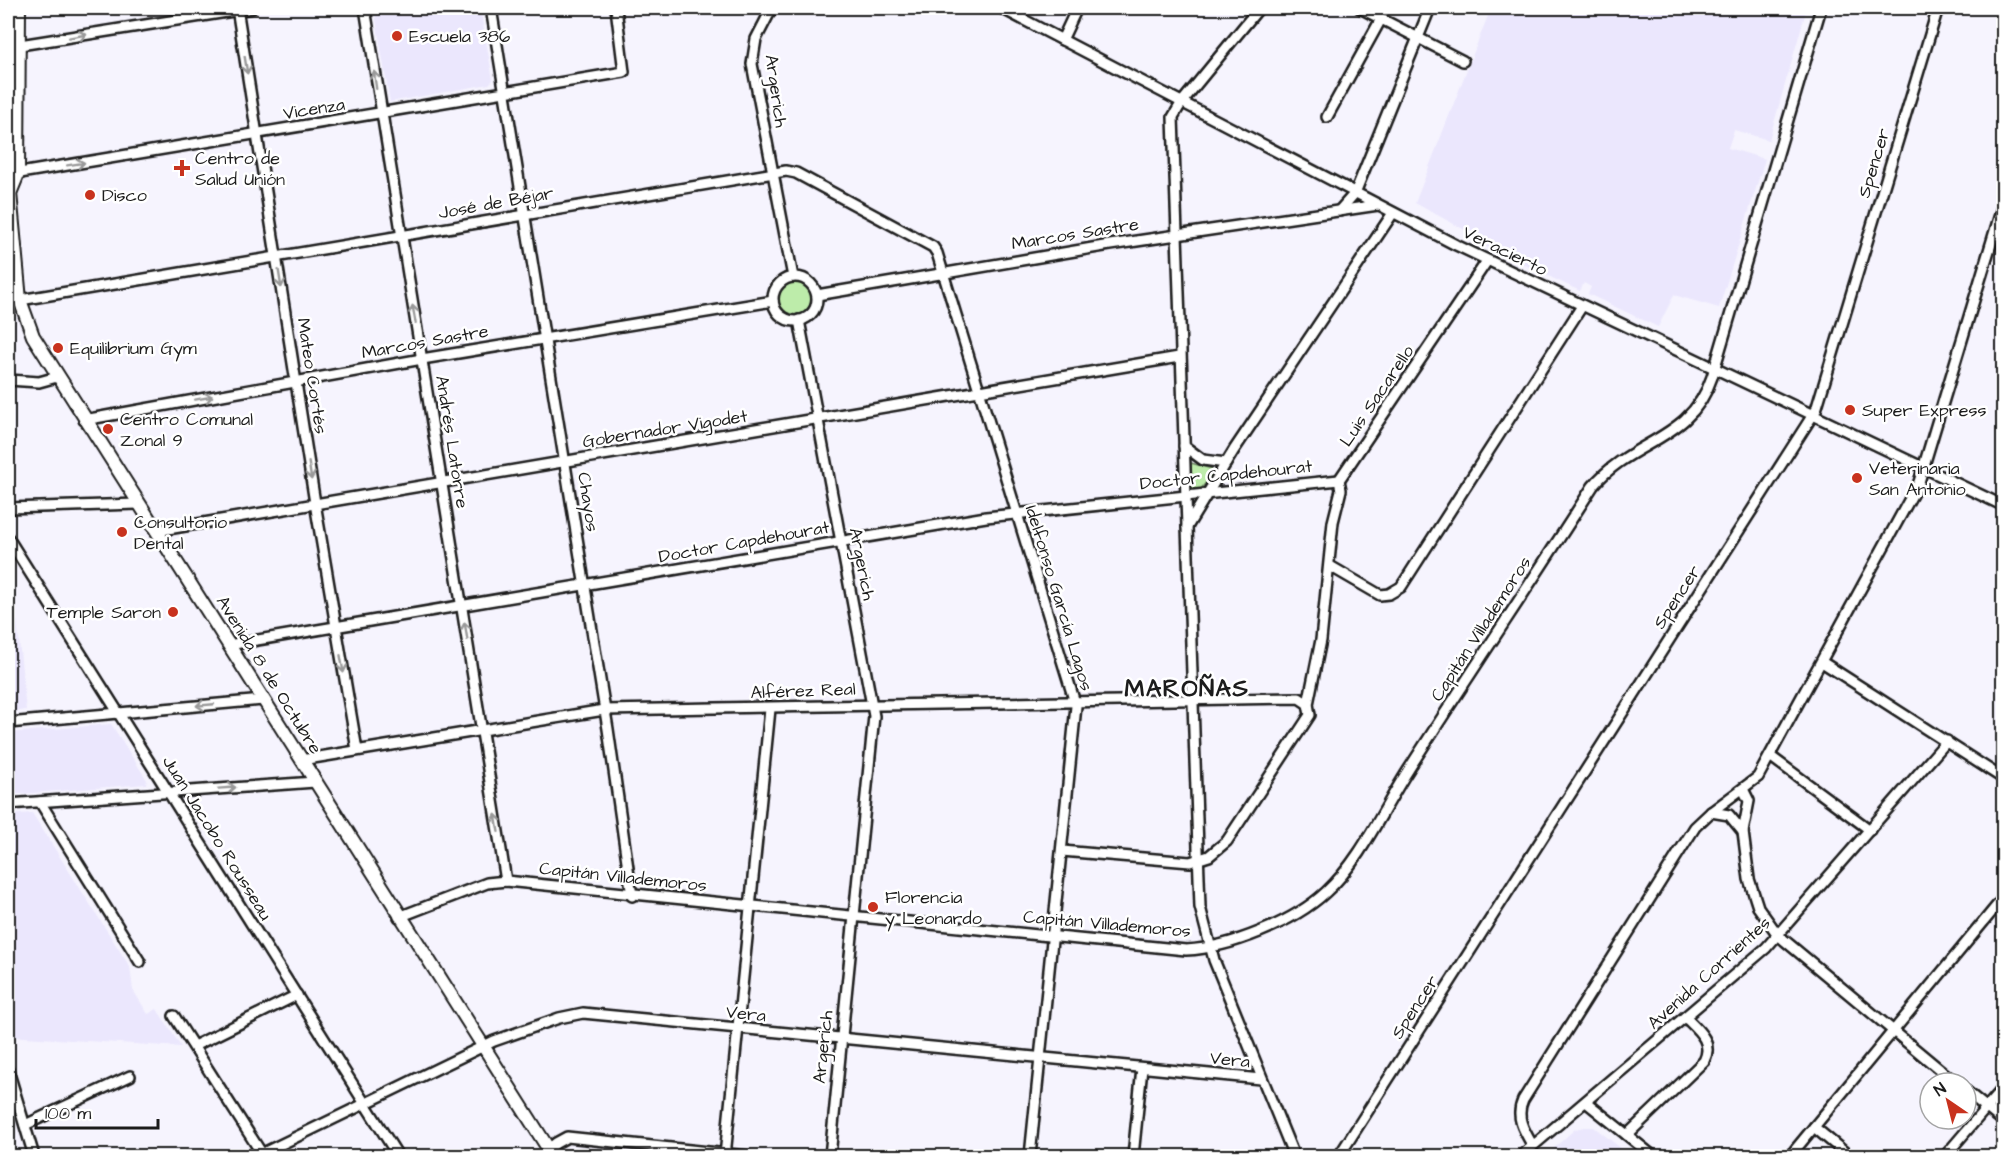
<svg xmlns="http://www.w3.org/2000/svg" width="2011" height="1164" font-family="'Architects Daughter',sans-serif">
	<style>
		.built { fill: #ebe7fd }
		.green { fill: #bdecaa; stroke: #6c8463; stroke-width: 1.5 }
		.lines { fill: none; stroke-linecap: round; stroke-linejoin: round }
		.minor-casing { stroke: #1c1c1c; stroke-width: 14 }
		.major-casing { stroke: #1c1c1c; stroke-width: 16 }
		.minor { stroke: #fff; stroke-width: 9 }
		.major { stroke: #fff; stroke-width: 12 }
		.oneway { stroke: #999 }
		.poi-dot { fill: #c8321e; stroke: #fff; stroke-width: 2 }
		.labels { text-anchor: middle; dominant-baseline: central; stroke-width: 5; stroke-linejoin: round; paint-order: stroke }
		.poi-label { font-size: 18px; fill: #1c1c1c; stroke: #fff; text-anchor: start }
		.street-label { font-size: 18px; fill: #1c1c1c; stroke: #fff }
		.district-label { font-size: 24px; font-weight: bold; letter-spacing: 1.5px; fill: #1c1c1c; stroke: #fff }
	</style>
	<rect width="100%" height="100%" fill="#f6f4fe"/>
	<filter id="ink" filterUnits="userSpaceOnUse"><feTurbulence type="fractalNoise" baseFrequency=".0167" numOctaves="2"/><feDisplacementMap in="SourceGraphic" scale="12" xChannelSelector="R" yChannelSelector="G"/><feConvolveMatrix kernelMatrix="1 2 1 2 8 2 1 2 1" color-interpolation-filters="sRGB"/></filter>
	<g filter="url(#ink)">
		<g class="built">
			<path d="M374 8H480L493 80 489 84 390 102Z"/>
			<path d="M1491 8H1807L1769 140 1734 130 1728 148 1765 159 1719 308 1674 295 1658 327 1588 294 1591 287 1584 283 1580 291 1476 242 1478 237 1415 203Z"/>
			<path d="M8 621H17L26 710 8 712Z"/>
			<path d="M111 724 147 780 146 784 8 795V733Z"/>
			<path d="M32 813 130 967 133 990 148 1014 157 1009 181 1047 8 1036V815Z"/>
			<path d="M1584 1127H1594L1631 1156H1545L1575 1129Z"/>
		</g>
		<g class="green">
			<circle cx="794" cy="298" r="18"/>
			<path d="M1191 463 1212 469 1211 476 1201 489H1194L1190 485Z"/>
		</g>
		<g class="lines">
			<g class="minor-casing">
				<g id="minor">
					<path d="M237 8 315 503 357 750"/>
					<path d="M365 8 506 881"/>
					<path d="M491 8 608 729 632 896"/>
					<path d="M772 8 756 39 752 64 793 277"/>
					<path d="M1001 8 1456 245 2004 506"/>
					<path d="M1259 8 1182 102 1173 117 1200 907 1214 960 1294 1156"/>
					<path d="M1360 8 1463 61"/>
					<path d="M1062 40 1077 8"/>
					<path d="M20 45 252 8"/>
					<path d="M1327 117 1381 19"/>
					<path d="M14 174 624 72 616 8"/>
					<path d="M1339 211 1355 193 1430 8"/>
					<circle cx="795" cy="299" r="22"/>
					<path d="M817 295 1110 245 1378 205"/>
					<path d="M20 300 786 171 796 173 933 247 937 253 1076 706 1030 1156"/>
					<path d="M799 320 874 716 830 1156"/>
					<path d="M8 380 39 382 57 377"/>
					<path d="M84 420 422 359 773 301"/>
					<path d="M1184 446 1203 460 1226 463"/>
					<path d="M1339 480 1487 261"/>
					<path d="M8 508 138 504"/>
					<path d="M1187 527 1234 450 1393 213"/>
					<path d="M156 531 1179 357"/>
					<path d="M8 538 398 1156"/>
					<path d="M1330 566 1380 595 1389 594 1401 587 1582 306"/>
					<path d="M228 645 986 517 1339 480"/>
					<path d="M1822 662 2004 779"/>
					<path d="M8 723 263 700"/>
					<path d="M1770 756 1870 830"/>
					<path d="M301 760 604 710 1231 699 1299 698 1308 704"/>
					<path d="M1743 789 1749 801 1743 832 1749 879 1758 907 1778 935 1956 1083"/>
					<path d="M40 802 140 962"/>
					<path d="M8 804 315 782"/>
					<path d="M1711 812 1729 815 1743 832"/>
					<path d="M1062 851 1190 862 1209 856 1227 841 1310 715 1308 704 1321 640 1333 522 1341 490 1339 480"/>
					<path d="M399 917 487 883 506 881 1186 950C1230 948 1294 922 1326 892 1361 860 1382 811 1407 772 1468 676 1532 582 1593 486 1632 439 1691 441 1712 377L1821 8"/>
					<path d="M174 1016 262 1154"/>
					<path d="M194 1046 297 995"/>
					<path d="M8 1070 34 1156"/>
					<path d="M1966 1091 2004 1122"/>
					<path d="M1586 1102 1653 1156"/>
					<path d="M25 1125 130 1076"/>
					<path d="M1814 1127 1849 1156"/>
					<path d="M1627 1135 1704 1061C1714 1042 1698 1030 1685 1017"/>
					<path d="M1533 1146C1524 1131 1515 1117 1523 1100L1695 827 1711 812 1758 777 1919 482 2004 201"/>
					<path d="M257 1156 494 1041 559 1018 583 1013 1261 1079"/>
					<path d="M540 1156 556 1143 567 1137 747 1156"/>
					<path d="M725 1156 770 709"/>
					<path d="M1133 1156 1142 1068"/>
					<path d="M1339 1156 1816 410 1938 8"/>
					<path d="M1521 1156 1766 948 1947 741"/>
					<path d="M1790 1156 2004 897"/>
					<path d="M1945 1156 2004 1087"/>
				</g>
			</g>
			<g class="major-casing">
				<g id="major">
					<path d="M8 171 20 300 33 336 553 1156"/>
					<path d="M11 191 18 174 19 8"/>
				</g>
			</g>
			<use href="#minor" class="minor"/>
			<use href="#major" class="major"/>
		</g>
		<defs><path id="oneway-shaft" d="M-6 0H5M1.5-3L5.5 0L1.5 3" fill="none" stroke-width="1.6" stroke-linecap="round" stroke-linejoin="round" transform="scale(1.5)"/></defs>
		<g class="oneway">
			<use href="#oneway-shaft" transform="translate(78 36) rotate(-10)"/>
			<use href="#oneway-shaft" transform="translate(246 65) rotate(81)"/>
			<use href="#oneway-shaft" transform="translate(375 80) rotate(-98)"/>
			<use href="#oneway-shaft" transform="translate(76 164) rotate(-9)"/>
			<use href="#oneway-shaft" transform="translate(280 279) rotate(81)"/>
			<use href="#oneway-shaft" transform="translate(414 314) rotate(-100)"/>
			<use href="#oneway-shaft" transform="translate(204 398) rotate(-10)"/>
			<use href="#oneway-shaft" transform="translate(310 471) rotate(81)"/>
			<use href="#oneway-shaft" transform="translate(466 631) rotate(-99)"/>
			<use href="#oneway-shaft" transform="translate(342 664) rotate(80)"/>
			<use href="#oneway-shaft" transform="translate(205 705) rotate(175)"/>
			<use href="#oneway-shaft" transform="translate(227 788) rotate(-4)"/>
			<use href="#oneway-shaft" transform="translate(497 823) rotate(-99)"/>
		</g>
	</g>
	<g class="poi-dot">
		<circle cx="397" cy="36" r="6"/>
		<path d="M179 159h6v6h6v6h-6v6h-6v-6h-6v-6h6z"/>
		<circle cx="90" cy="195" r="6"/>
		<circle cx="58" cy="348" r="6"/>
		<circle cx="1850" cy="410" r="6"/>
		<circle cx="108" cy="429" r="6"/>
		<circle cx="1857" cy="478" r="6"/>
		<circle cx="122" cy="532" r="6"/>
		<circle cx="173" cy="612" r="6"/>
		<circle cx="873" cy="907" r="6"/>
	</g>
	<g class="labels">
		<g class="poi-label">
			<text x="409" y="36">Escuela 386</text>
			<text x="195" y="158">Centro de<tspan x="195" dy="21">Salud Unión</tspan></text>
			<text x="102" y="195">Disco</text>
			<text x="70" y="348">Equilibrium Gym</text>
			<text x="1862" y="410">Super Express</text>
			<text x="120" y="419">Centro Comunal<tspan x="120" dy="21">Zonal 9</tspan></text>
			<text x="1869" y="468">Veterinaria<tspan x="1869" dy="21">San Antonio</tspan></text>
			<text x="134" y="522">Consultorio<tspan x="134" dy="21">Dental</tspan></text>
			<text x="161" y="612" text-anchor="end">Temple Saron</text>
			<text x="885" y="897">Florencia<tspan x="885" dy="21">y Leonardo</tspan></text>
		</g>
		<g class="street-label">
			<text transform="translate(776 91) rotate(82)">Argerich</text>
			<text transform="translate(314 109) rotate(-9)">Vicenza</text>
			<text transform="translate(1874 163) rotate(-73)">Spencer</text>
			<text transform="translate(496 203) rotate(-10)">José de Béjar</text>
			<text transform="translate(1075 234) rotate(-9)">Marcos Sastre</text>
			<text transform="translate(1505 251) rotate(26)">Veracierto</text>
			<text transform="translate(425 342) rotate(-10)">Marcos Sastre</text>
			<text transform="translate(312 376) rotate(81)">Mateo Cortés</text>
			<text transform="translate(1377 396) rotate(-56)">Luis Sacarello</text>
			<text transform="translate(665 429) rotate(-9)">Gobernador Vigodet</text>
			<text transform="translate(452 442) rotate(81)">Andrés Latorre</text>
			<text transform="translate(1226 475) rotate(-6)">Doctor Capdehourat</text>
			<text transform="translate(588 502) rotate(81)">Chayos</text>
			<text transform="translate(744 542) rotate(-10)">Doctor Capdehourat</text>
			<text transform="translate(862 564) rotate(79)">Argerich</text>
			<text transform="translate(1677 597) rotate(-57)">Spencer</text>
			<text transform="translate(1059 598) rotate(73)">Idelfonso García Lagos</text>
			<text transform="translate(1481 629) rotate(-57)">Capitán Villademoros</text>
			<text transform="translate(269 675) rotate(58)">Avenida 8 de Octubre</text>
			<text transform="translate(803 691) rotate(-2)">Alférez Real</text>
			<text transform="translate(217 838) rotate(58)">Juan Jacobo Rousseau</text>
			<text transform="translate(623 877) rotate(6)">Capitán Villademoros</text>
			<text transform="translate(1107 924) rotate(5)">Capitán Villademoros</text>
			<text transform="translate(1709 973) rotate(-42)">Avenida Corrientes</text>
			<text transform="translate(1415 1007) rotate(-57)">Spencer</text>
			<text transform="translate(746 1014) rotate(6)">Vera</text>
			<text transform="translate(823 1047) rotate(-84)">Argerich</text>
			<text transform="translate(1230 1060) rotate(6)">Vera</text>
		</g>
		<g class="district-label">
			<text x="1187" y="689">MAROÑAS</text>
		</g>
	</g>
	<rect width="2011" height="1164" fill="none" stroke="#fff" stroke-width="30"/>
	<rect x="15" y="15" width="1981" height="1134" fill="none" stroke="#1c1c1c" stroke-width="2" filter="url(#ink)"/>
	<g transform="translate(1948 1101) rotate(325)"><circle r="28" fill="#ffffff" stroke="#a4a4a4" stroke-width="1.5"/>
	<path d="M0-4.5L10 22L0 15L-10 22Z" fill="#c8321e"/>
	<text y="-9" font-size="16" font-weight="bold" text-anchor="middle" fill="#1c1c1c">N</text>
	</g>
	<path d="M36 1119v9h122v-9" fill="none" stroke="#1c1c1c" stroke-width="3"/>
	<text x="45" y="1119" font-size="18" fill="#1c1c1c" stroke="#ffffff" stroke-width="4.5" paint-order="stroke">100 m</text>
</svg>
